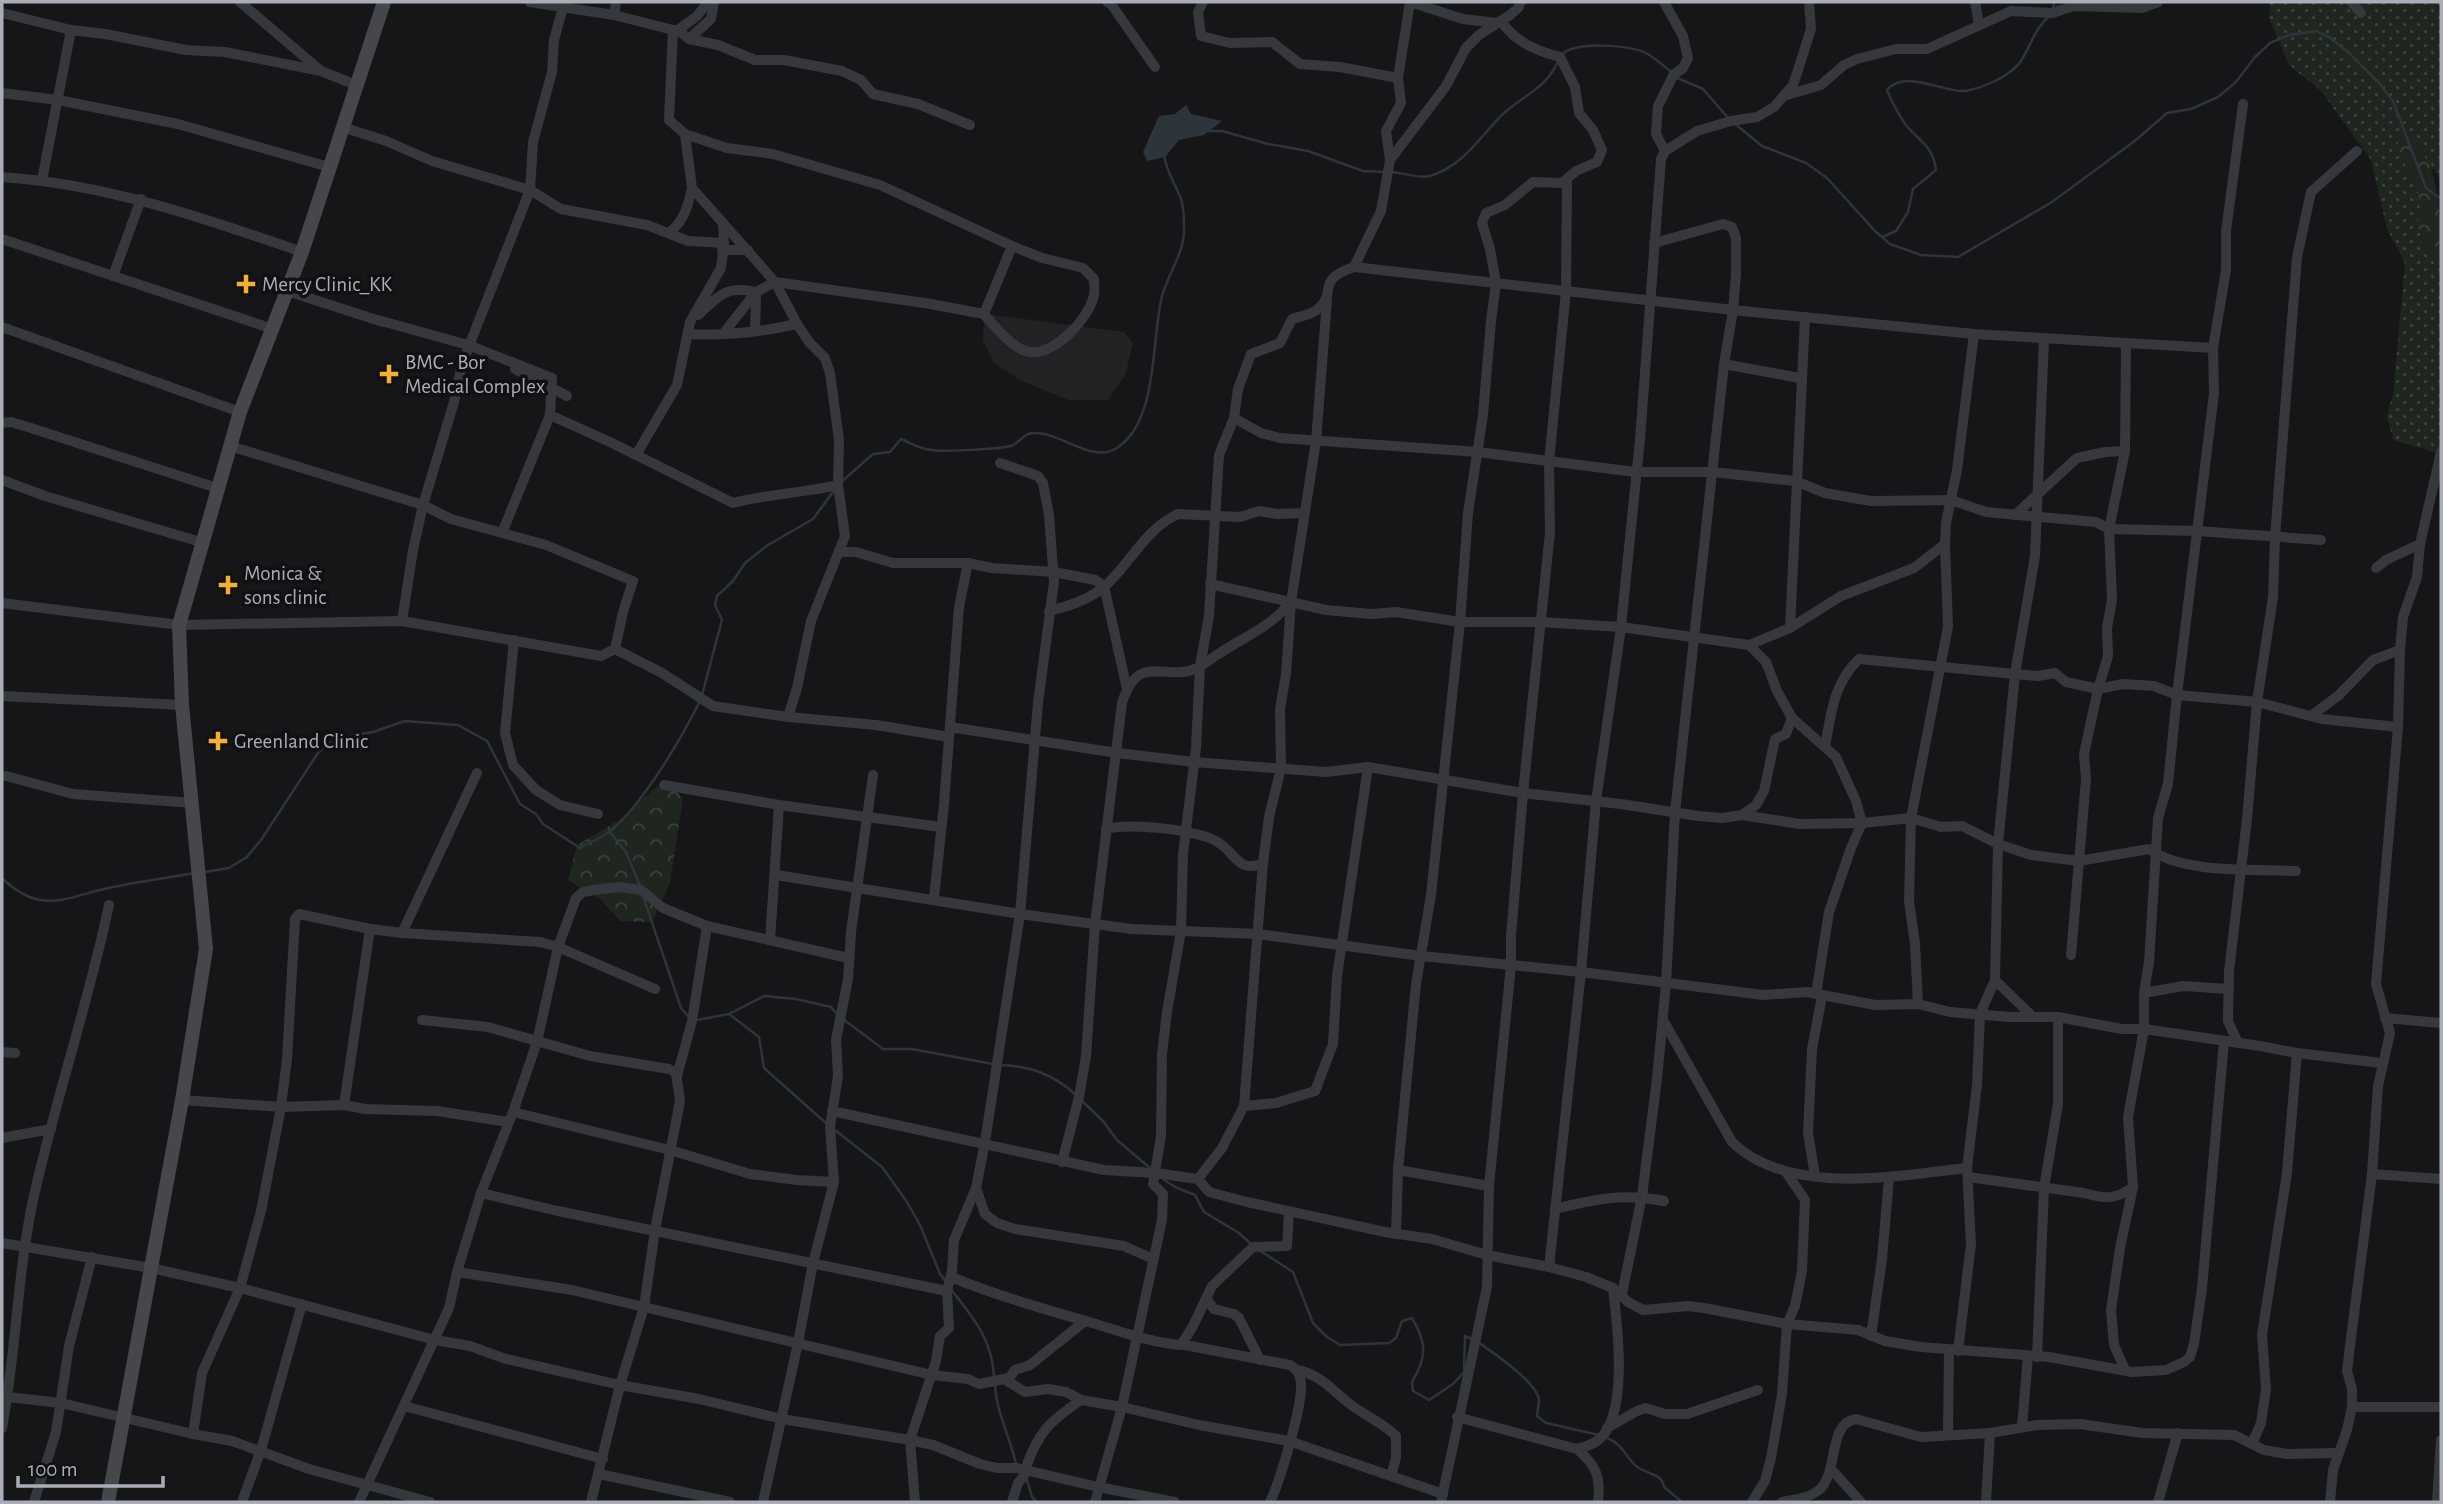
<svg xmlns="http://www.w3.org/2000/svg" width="2443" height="1504" font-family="'Alegreya Sans',sans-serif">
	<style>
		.built { fill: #222225 }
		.grass { fill: url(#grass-dots) }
		.forest { fill: url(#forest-crowns) }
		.water { fill: #2c353c }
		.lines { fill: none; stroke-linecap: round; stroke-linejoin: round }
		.stream { stroke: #2c353c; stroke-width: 2.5 }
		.street { stroke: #37383d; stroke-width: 10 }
		.secondary { stroke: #45474d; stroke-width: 14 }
		.poi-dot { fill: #f2b134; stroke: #111113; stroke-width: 2.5 }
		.labels { text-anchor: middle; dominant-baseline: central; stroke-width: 7; stroke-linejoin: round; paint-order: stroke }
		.poi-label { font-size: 21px; fill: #a8adb8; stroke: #111113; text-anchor: start }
	</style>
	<defs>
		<pattern id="grass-dots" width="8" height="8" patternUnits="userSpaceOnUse" patternTransform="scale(1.75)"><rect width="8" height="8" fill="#1e261f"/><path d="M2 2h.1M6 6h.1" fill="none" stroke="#3c433d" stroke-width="1.8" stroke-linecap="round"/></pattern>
		<pattern id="forest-crowns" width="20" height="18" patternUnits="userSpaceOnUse" patternTransform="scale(1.75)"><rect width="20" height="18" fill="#1e261f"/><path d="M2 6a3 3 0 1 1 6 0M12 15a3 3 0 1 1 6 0" fill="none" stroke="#3c433d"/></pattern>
	</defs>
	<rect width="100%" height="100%" fill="#161618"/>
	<path class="built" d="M984 314 1124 332 1133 343 1125 376 1108 400H1068L1020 380 994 363 983 341Z"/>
	<path class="grass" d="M2270 2H2441V185L2435 169 2411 175 2418 190 2420 209 2418 225 2425 247 2441 270V454L2393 440 2387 416 2393 394 2405 263 2387 229 2371 160 2321 91 2289 65 2269 18Z"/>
	<g class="forest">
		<path d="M2406 132C2443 165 2441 220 2441 270L2425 247 2418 225 2420 209 2418 190 2396 146Z"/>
		<path d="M656 787H671L683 798 670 883 652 922 620 921 600 899 568 880 577 845 621 819Z"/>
	</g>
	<path class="water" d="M1186 105 1191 114 1222 121 1204 135 1179 140 1165 157 1147 161 1143 152 1159 116 1175 114Z"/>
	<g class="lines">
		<g class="stream">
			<path d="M2053 9 2054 2"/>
			<path d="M1561 55C1576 41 1625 45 1644 52 1654 57 1663 65 1671 72"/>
			<path d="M1675 77 1703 89 1729 119"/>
			<path d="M1734 123 1762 146 1806 163 1827 178 1875 231 1890 244 1921 255 1958 257 2052 202 2136 140 2167 113 2191 109 2218 97 2236 82 2255 57 2270 43 2289 35 2316 31 2329 37 2348 52 2379 83 2393 101 2426 188 2441 199"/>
			<path d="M1206 131H1222L1268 144 1308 151 1363 171 1386 172"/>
			<path d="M1392 172C1403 173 1420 179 1430 176 1465 165 1479 137 1504 113 1525 94 1546 89 1558 61"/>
			<path d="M1882 237 1896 231 1908 212 1913 189 1936 170C1933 146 1920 142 1906 125 1898 114 1892 102 1887 90 1904 68 1944 93 1965 91 1983 88 2011 76 2021 61 2032 43 2034 30 2050 15"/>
			<path d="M840 483 873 454 890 452 901 439C911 443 920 449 931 450 942 452 1000 449 1011 446 1017 444 1022 437 1028 434 1054 426 1089 464 1115 449 1159 424 1151 339 1162 296 1168 274 1184 253 1184 231 1184 219 1184 204 1179 194 1173 180 1166 170 1164 155"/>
			<path d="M702 695 722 620 715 605 717 596 733 581 745 563 768 545 813 519 836 488"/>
			<path d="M609 831 626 852 640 886"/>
			<path d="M205 872 229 868 247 857 261 840 318 753 328 744 344 737 373 732 405 721 458 725 487 741 520 804 536 814 543 824 580 848C590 843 600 838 609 832 642 806 681 739 700 701"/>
			<path d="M2 878C42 917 67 896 113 887 140 881 168 878 195 873"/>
			<path d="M643 896 681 1008 688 1016"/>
			<path d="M729 1014 759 1037 764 1068 827 1124"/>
			<path d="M843 1019 883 1049H912L993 1064"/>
			<path d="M697 1020 729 1014 764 996 796 999 831 1007 838 1015"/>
			<path d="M1000 1065C1030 1066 1053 1074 1076 1095"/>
			<path d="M1080 1099 1103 1121 1117 1140 1150 1168"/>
			<path d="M835 1130 882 1167 907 1202 920 1225 940 1274 946 1282"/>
			<path d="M1163 1179 1175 1187 1195 1195 1204 1212 1239 1233 1251 1244"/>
			<path d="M1259 1250 1293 1272 1313 1323 1327 1337 1340 1345 1389 1343 1396 1338 1402 1321 1412 1318C1427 1343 1427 1357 1412 1382L1413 1391 1429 1400 1453 1384 1464 1372 1465 1336 1472 1339"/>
			<path d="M950 1288C973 1318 992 1338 994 1377"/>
			<path d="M1478 1342C1492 1352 1537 1382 1539 1400 1539 1405 1537 1411 1537 1416L1546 1423 1599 1435"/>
			<path d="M995 1384C996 1412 1010 1437 1016 1464"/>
			<path d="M1605 1437C1628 1447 1623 1457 1639 1468 1649 1475 1662 1473 1664 1487L1682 1502"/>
			<path d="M1026 1477 1032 1497 1037 1502"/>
		</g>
		<g class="street">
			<path d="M240 2 321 71"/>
			<path d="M530 2 614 15 673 30 669 120 685 134 692 188 775 282 925 303 984 314 1012 246"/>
			<path d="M1107 2 1111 4 1155 67"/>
			<path d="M1203 2 1198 12 1201 36 1230 43 1272 42 1300 64 1340 67 1398 78"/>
			<path d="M1410 2 1463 19 1497 23"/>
			<path d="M1664 2 1683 36 1688 58 1683 68 1674 74 1658 106 1656 134 1665 151"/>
			<path d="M1975 2 1979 24"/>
			<path d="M2351 2 2361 13"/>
			<path d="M2 13 71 30 105 34 186 50 225 52 321 71 356 85"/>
			<path d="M614 15 616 2"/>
			<path d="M673 30H678L689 39 718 45 755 60H784L842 71 861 80 873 94 918 104 970 125"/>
			<path d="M678 30 697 16 708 2"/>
			<path d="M689 39 711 19 714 2"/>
			<path d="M2 93 58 100 178 124 329 167"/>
			<path d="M1787 95 1821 85 1844 65 1857 59 1896 49H1927L2011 11 2052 13 2074 6 2142 8 2158 2"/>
			<path d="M342 127 386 141 432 161 530 190 561 209 647 225 688 241 724 243 722 250H748"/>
			<path d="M685 134 727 148 773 154 880 185 1012 246 1042 258 1083 268 1094 279C1094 284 1095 291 1094 295 1089 319 1054 356 1029 352 1014 350 993 325 984 314"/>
			<path d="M1390 160 1386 131 1401 103 1398 78 1410 2"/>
			<path d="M2 177C106 184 204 218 302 252"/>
			<path d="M42 180 71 30"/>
			<path d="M669 233C684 221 688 206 692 188"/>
			<path d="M2 239 273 329"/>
			<path d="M1354 267 1381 211 1390 160 1446 86 1466 48 1479 35 1510 15 1518 8 1521 2"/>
			<path d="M113 276 141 199"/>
			<path d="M287 291 383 322"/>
			<path d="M698 315C720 295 726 285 756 292L755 331"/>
			<path d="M378 320 468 345 552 378 550 415 612 443 733 503C767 494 803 493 838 485"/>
			<path d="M2 327 240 412"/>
			<path d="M688 334C724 336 761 332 797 324"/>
			<path d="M723 334 756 292 775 282 797 324 809 342 825 358 830 373 839 440 838 485 845 536 811 621 797 688 788 717"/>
			<path d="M1724 364 1800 378"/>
			<path d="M515 369 567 396"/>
			<path d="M1234 418 1261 433 1280 438 1478 452 1635 472H1713L1795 481 1825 493 1871 501 1951 500 1986 512 2096 522 2109 529 2197 531 2321 540"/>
			<path d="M2 423 11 422 31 428 220 489"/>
			<path d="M636 455 677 385 690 322 721 268 724 243 723 223"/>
			<path d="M2 480 45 496 204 543"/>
			<path d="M2015 515 2077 458 2105 452 2125 451 2126 344"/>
			<path d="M502 533 550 415"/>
			<path d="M840 552H856L893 563H968L992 568 1054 572 1095 580 1104 586 1127 689"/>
			<path d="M2376 568 2386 560 2420 544"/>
			<path d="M1210 584 1326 610 1371 614 1396 612 1460 622H1540L1621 627 1749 645 1790 628 1841 596 1914 568 1945 544"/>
			<path d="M2 603 179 625 402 621 601 656 615 649 623 612 633 581 546 545 451 519 423 505 230 446"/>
			<path d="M1049 611C1069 606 1088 600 1104 587 1130 564 1145 529 1178 514L1240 517 1259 511 1277 514 1304 513"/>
			<path d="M402 621 413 550 423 505 454 402 462 364 530 190 533 142 552 72 554 40 563 7"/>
			<path d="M1790 628 1805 317"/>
			<path d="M514 640 505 733 513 765 536 790 560 805 598 814"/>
			<path d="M1749 645 1766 662 1777 691 1792 718 1836 757 1856 801 1862 823 1851 848 1829 912 1816 994"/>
			<path d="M615 649 662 673 713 706 788 717 876 725 949 737"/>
			<path d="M2 696 182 705"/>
			<path d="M2311 716 2339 695 2373 660 2400 650"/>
			<path d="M950 727 1117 753 1194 762 1326 772 1368 767 1523 793 1621 804 1698 816 1722 818 1742 815 1800 824 1862 823 1911 818 1941 827 1962 826 1998 844 2031 855 2079 861 2149 849C2184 874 2253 869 2296 871"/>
			<path d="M1825 747C1831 714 1833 684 1859 659L2015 674 2038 676 2055 673 2066 682 2098 689 2123 684 2154 686 2177 695 2214 393 2213 348 2226 270V231L2243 104"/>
			<path d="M6 776 73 794 193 803"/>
			<path d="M664 785 779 805 941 827"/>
			<path d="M1742 815 1756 805 1764 791 1775 739 1786 734 1792 718"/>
			<path d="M1106 829C1131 823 1190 829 1214 840 1235 849 1236 875 1263 863"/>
			<path d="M776 875 1020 914 1132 929 1258 934 1421 956 1581 972 1763 995 1807 992 1875 1005 1918 1004 1950 1012 2010 1017H2058L2122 1029H2144L2260 1046 2297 1053 2381 1063"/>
			<path d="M934 898 944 804 959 607 968 563"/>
			<path d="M402 933 477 773"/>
			<path d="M770 940 779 805"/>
			<path d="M2071 955 2086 779 2084 754 2098 689 2108 656 2107 628 2112 600 2109 529 2125 451"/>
			<path d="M1995 980 2033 1017"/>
			<path d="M2144 993 2183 986 2229 989"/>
			<path d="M1918 1004 1915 944 1909 901 1911 818 1948 627 1945 544 1946 523 1957 470 1974 334"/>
			<path d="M2385 1018 2441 1023"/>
			<path d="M422 1020 488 1027 590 1056 669 1069 676 1073 680 1101 655 1230 644 1307 620 1385 591 1502"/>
			<path d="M1663 1020 1732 1142C1789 1197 1895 1176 1967 1168"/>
			<path d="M2238 1043 2228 1021 2229 971 2247 819 2257 702 2273 597 2275 537 2297 257 2311 192 2357 151"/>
			<path d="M2 1052 15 1053"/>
			<path d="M677 1076 692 1021 707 926"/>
			<path d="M1315 1091 1333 1044 1337 976 1368 767"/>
			<path d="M182 1100 281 1107 344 1105 365 1109 437 1111 508 1122"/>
			<path d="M344 1105 370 929"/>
			<path d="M1244 1106 1276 1103 1315 1091 1317 1087"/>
			<path d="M832 1111 1104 1170 1155 1173 1198 1179 1209 1192 1247 1202 1385 1232 1432 1239 1487 1255 1549 1267 1586 1277 1613 1288 1628 1302 1643 1310 1688 1306 1704 1308 1787 1324 1858 1330 1885 1341 1921 1347 2049 1357 2132 1372 2166 1370 2184 1362 2190 1357 2194 1344 2202 1288 2224 1041"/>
			<path d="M513 1112 670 1150 750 1174 797 1180 834 1182"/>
			<path d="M2 1138 51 1129"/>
			<path d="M1062 1162 1079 1097 1086 1056 1095 924 1122 703C1139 650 1165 683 1197 668 1205 664 1213 657 1220 653 1244 637 1274 625 1290 602"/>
			<path d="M1398 1170 1489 1186"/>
			<path d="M2372 1174 2441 1179"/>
			<path d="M1815 1176 1808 1133 1812 1049 1822 996"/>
			<path d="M1968 1177 2084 1193C2105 1199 2115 1200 2133 1187"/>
			<path d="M1198 1179 1222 1148 1244 1106 1263 863 1269 817 1281 768 1280 709 1286 674 1291 602 1316 441 1327 300"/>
			<path d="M976 1188 985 1214 997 1223 1015 1229 1124 1246 1153 1259"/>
			<path d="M481 1193 558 1211 947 1291"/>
			<path d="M1555 1209C1595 1199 1624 1193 1664 1201"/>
			<path d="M1396 1234 1398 1170 1416 984 1431 895 1460 622 1468 513 1483 415 1491 321 1496 283 1490 249 1482 223 1486 213 1505 205 1533 182 1562 183 1576 171 1597 162 1602 150 1593 130 1579 113 1575 87 1560 57C1535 50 1515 42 1501 21"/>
			<path d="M2 1243 151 1268 240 1288 435 1340 470 1346 506 1359 620 1385 699 1399 782 1419 910 1440 933 1445 980 1464 997 1468H1017L1098 1487 1175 1502"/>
			<path d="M1549 1267 1581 972 1596 801 1621 627 1640 439 1661 159 1665 151 1697 131 1731 121 1757 117 1774 107 1793 85 1798 70 1811 29 1809 2"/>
			<path d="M457 1272 572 1290 932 1375 968 1379 979 1384 1004 1379 1025 1392 1048 1389 1066 1392 1081 1400 1122 1407 1199 1425 1289 1441 1443 1494"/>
			<path d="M951 1277C998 1296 1047 1310 1096 1324 1125 1333 1155 1344 1185 1345L1290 1365C1297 1369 1300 1374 1301 1383 1303 1405 1280 1481 1270 1502"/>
			<path d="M1622 1294 1642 1196 1657 1079 1666 984 1675 812 1724 364 1733 310 1736 274V238L1732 227 1723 224 1654 243"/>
			<path d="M1206 1298 1214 1309 1234 1314 1239 1318 1260 1360"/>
			<path d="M1871 1336 1882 1259 1889 1178"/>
			<path d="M1181 1345 1193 1326 1212 1286 1253 1247 1287 1246 1289 1212"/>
			<path d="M1958 1351 1971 1244 1967 1168 1977 1085 1980 1014 1995 980 1998 844 2015 674 2035 556 2044 339"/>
			<path d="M2037 1357 2044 1188 2058 1104V1017"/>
			<path d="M1297 1370C1323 1375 1334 1393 1354 1407 1368 1417 1384 1424 1396 1436V1458L1391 1476"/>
			<path d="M2125 1370 2114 1345 2111 1310 2120 1248 2133 1187 2128 1117 2144 1029V993L2149 962 2158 818 2168 784 2177 695 2257 702 2322 719 2398 727"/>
			<path d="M1004 1379 1010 1377 1015 1370 1030 1365 1085 1321"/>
			<path d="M8 1397 61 1403 193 1434 232 1441 309 1469 430 1502"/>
			<path d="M404 1406 603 1459"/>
			<path d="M2352 1407H2441"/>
			<path d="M1457 1417 1577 1449C1596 1465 1601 1477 1598 1502"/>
			<path d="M2022 1427 2028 1356"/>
			<path d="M2 1428C17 1349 17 1266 36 1187 58 1092 89 1000 109 905"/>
			<path d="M1607 1428 1637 1411 1646 1408 1665 1414H1687L1758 1390"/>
			<path d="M193 1434 202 1373 240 1288 261 1211 281 1107 287 1059 295 919 299 914 370 929 402 933 540 942 558 947 655 989"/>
			<path d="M1948 1434 1949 1350"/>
			<path d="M2252 1444 2261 1423 2266 1389 2262 1335 2287 1173 2297 1053"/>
			<path d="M1577 1449C1583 1447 1592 1445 1597 1441 1630 1417 1617 1324 1613 1288"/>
			<path d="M1831 1469 1861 1502"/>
			<path d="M1025 1470C1038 1432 1049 1422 1081 1400"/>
			<path d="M599 1474 730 1502"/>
			<path d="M34 1502 56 1432 69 1346 92 1257"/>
			<path d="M242 1502 261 1450 302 1304"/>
			<path d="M359 1502 449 1308 457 1272 481 1193 513 1112 537 1042 558 947 576 898 583 892 594 890 619 887 641 890 663 908 707 926 848 958"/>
			<path d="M763 1502 798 1343 813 1263 834 1182 830 1127 838 1076 836 1040 848 979 851 932 873 775"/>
			<path d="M915 1502 910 1440 936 1361 940 1336 949 1328 947 1291 952 1271 954 1240 976 1188 985 1142 1020 914 1038 703 1054 582 1049 515 1043 483 1038 476 1000 463"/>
			<path d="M1012 1502 1018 1483 1024 1476"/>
			<path d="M1095 1502 1122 1407 1162 1220 1163 1194 1153 1184 1161 1136 1162 1054 1167 1012 1181 931 1183 854 1196 748 1200 666 1209 616 1219 455 1234 418 1238 389 1251 354 1280 343 1292 319C1301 316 1312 315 1319 308 1337 292 1315 280 1354 267L1733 310 1974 334 2213 348"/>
			<path d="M1441 1502 1487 1287 1489 1186 1511 965V936L1523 793 1550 532 1549 461 1566 291 1567 181"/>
			<path d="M1752 1502 1765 1481 1771 1458 1782 1394 1787 1324 1795 1306 1802 1271 1805 1200 1786 1172"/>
			<path d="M1782 1502C1795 1499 1808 1499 1819 1490 1839 1474 1827 1423 1856 1419L1921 1437 1990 1433 2037 1425 2080 1424 2142 1433 2234 1435 2264 1450 2287 1454 2338 1453"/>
			<path d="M1986 1502 1990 1433"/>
			<path d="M2158 1502 2178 1433"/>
			<path d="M2330 1502 2333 1470 2347 1430 2352 1407V1389L2347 1371 2350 1346 2372 1174 2378 1086 2390 1033 2376 984 2398 727 2400 650 2403 617 2417 577 2420 544 2441 452"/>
			<path d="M2437 1502 2441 1440"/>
		</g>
		<path class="secondary" d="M108 1502 182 1100 206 949 182 705 179 625 240 412 302 252 384 2"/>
	</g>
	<g class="poi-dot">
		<path d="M242.5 273.5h7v7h7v7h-7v7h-7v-7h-7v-7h7z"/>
		<path d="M385.5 363.5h7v7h7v7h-7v7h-7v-7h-7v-7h7z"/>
		<path d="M224.5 574.5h7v7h7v7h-7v7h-7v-7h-7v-7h7z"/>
		<path d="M214.5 730.5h7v7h7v7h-7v7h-7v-7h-7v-7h7z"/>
	</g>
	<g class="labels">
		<g class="poi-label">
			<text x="262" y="284">Mercy Clinic_KK</text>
			<text x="405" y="362">BMC - Bor<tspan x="405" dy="24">Medical Complex</tspan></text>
			<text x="244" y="573">Monica &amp;<tspan x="244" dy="24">sons clinic</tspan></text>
			<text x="234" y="741">Greenland Clinic</text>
		</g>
	</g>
	<rect width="2443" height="1504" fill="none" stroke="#a8adb8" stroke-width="7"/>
	<path d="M18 1476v10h145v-10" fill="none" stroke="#a8adb8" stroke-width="3.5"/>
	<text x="28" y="1476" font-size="21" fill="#a8adb8" stroke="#111113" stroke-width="5" paint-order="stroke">100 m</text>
</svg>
